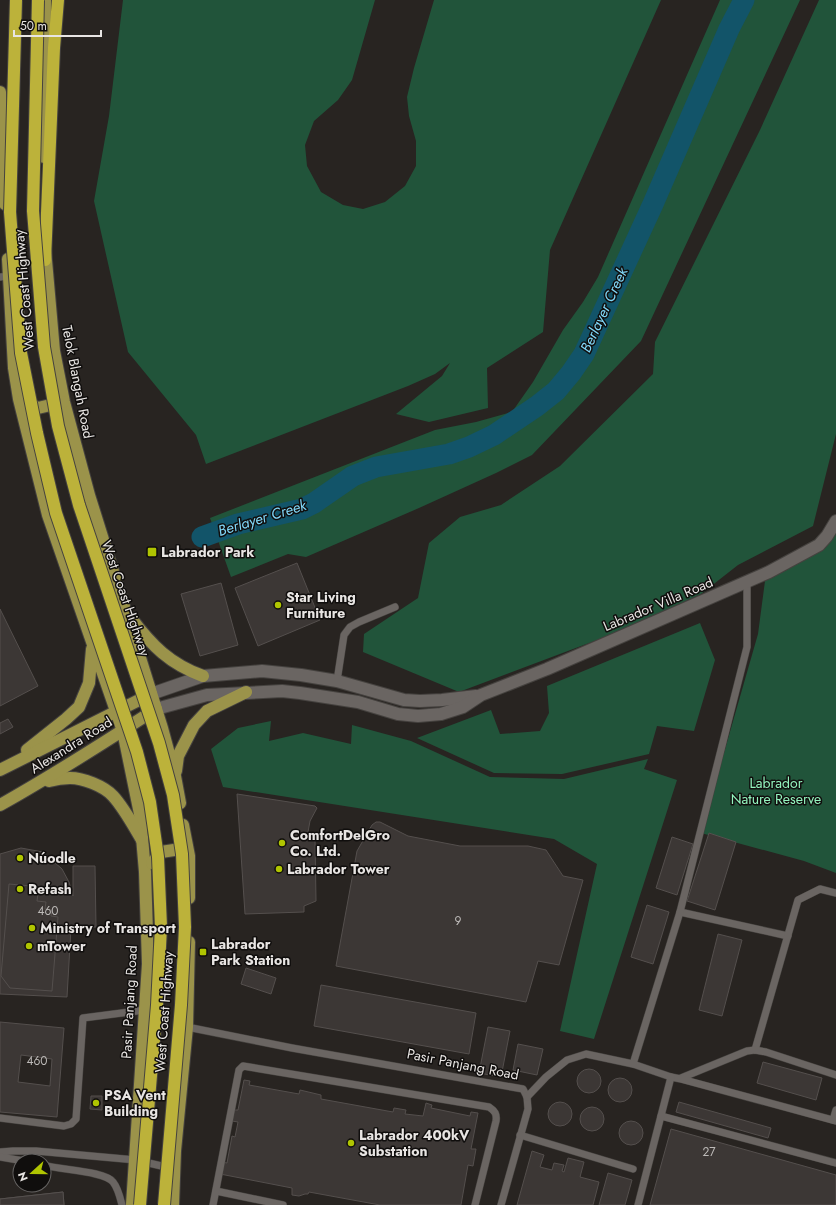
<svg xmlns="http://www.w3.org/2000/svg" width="836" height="1205" font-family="Jost,sans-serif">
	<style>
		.green { fill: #21543a }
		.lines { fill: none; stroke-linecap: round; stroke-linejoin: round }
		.river { stroke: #125469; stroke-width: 21 }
		.building { fill: #3c3735; stroke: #544f4d; fill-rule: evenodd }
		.lane-casing { stroke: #45423f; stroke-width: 8 }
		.street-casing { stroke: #45423f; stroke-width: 14 }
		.primary-casing { stroke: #45423f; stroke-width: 14 }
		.highway-casing { stroke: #45423f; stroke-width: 14 }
		.lane { stroke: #6a6562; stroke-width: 7 }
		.street { stroke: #6a6562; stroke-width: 12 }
		.primary { stroke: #9b934a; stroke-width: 12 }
		.highway { stroke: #bcb23a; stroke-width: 12 }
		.highway-bridge-casing { stroke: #45423f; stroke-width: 14; stroke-linecap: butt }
		.highway-bridge { stroke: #bcb23a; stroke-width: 12 }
		.poi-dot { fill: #b0c501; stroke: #100e0d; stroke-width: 1.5 }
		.labels { text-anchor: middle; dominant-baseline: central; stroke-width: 3; stroke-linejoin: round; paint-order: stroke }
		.number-label { font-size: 12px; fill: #bdbab8 }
		.street-label { font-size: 14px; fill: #e8e5e3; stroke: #100e0d }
		.poi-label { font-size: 14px; font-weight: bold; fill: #e8e5e3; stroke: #100e0d; text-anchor: start }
		.park-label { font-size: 14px; fill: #93f4be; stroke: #100e0d }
		.water-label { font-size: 15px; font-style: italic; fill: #81d7f8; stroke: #100e0d }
	</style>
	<rect width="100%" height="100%" fill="#282421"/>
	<g class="green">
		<path d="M123 0H375L352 80 338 100 314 121 305 145 307 166 321 192 343 205 363 209 385 202 405 186 416 166V141L409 116 407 97 414 68 434 0H661L550 250 543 332 487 368 488 408 429 422 396 414 442 376 450 363 435 374 408 386 206 464 196 435 128 352 94 201 109 116Z"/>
		<path d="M720 0H800L641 341 532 455 496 473 419 508 306 557 288 554 231 577 210 518 435 430 476 422 512 412 533 382 563 330 583 302 598 277Z"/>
		<path d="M819 0H836V434L813 526 738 565 701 594 621 631 459 692 363 652 364 634 418 598 429 543 460 517 501 505 560 466 653 374 655 342 760 130Z"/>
		<path d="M836 530V873L804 861 701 833 758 634 765 581 832 538Z"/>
		<path d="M700 623 715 660 694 731 657 726 649 754 562 774 494 773 417 738 491 710 500 734 540 731 549 713 547 686Z"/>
		<path d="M271 721 269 741 303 733 351 744 352 725 411 741 490 777 564 779 648 759 644 769 677 780 594 1039 560 1031 597 864 554 839 223 787 211 749 238 728Z"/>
	</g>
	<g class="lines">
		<path class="river" d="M202 537 238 524 302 509 314 503 353 476 376 467 449 454 469 447 494 435 537 406 556 391 571 373 584 354 653 204 729 29 744 0"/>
	</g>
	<g class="building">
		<path d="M297 563 320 620 258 646 235 588Z"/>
		<path d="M221 583 238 645 200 656 181 594Z"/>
		<path d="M0 609 38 686 0 706Z"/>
		<path d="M8 719 13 727 0 734V723Z"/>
		<path d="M237 794 315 806 317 808 310 821 308 832 315 838 316 901 304 906V912L245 914Z"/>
		<path d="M376 822H380L408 836 460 846H528L546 850 563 876 583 880 559 965 538 961 526 1002 336 966 357 851 372 825Z"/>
		<path d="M709 833 736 842 715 910 687 901Z"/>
		<path d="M672 837 693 844 677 895 656 888Z"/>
		<path d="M21 848 43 852 62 869 69 882 73 896V866H95L96 927 71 928 67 997 0 994V854Z"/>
		<path d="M9 884 31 886 30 892 38 893 37 901 46 902 45 909 52 910 51 916 58 917 52 991 10 988 1 976Z"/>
		<path d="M647 905 669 912 653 964 631 957Z"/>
		<path d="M718 934 742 940 722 1016 699 1010Z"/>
		<path d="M246 968 276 978 271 994 241 984Z"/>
		<path d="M321 985 476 1013 469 1054 314 1026Z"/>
		<path d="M0 1022 64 1028 57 1117 0 1112ZM21 1055 52 1059 50 1086 18 1082Z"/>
		<path d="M488 1027 510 1031 501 1077 479 1073Z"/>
		<path d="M518 1044 543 1049 537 1075 513 1070Z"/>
		<path d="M763 1062 822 1078 816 1100 757 1083Z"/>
		<circle cx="589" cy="1081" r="12"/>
		<circle cx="620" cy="1090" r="12"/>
		<path d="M244 1080 250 1081 249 1085 299 1094 300 1090 321 1095V1099L393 1112 394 1108 406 1110 405 1114 423 1116 426 1103 432 1105 431 1108 470 1116 471 1112 478 1113 471 1149H476L473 1166 468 1165 461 1205H380L309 1192 308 1194H305L299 1196 292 1195V1188L220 1174 222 1162 227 1163 232 1136 235 1137 238 1122 232 1121 234 1110H238Z"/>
		<path d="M91 1096H102V1110L90 1109Z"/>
		<path d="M679 1102 771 1128 768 1138 676 1112Z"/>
		<circle cx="560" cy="1114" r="12"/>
		<circle cx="592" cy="1119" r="12"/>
		<circle cx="631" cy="1133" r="12"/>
		<path d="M671 1129 836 1175V1205H650Z"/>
		<path d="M532 1151 544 1155 540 1167 552 1170 554 1163 564 1165 562 1171 564 1172 568 1158 584 1162 580 1177 599 1182 593 1205H517Z"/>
		<path d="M608 1173 632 1180 625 1205H599Z"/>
		<path d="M63 1192 64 1205H0V1199Z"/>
		<path d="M63 1192 64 1205H0V1199Z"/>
	</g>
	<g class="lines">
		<g class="lane-casing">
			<g id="lane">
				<path d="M0 277 9 276"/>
				<path d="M337 681 344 635 350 627 359 622 395 607"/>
				<path d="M680 912 788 936"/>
				<path d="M187 1027 292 1048 523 1089 527 1097 528 1109 501 1205"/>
				<path d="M755 1050 798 900 820 889 836 893"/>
				<path d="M633 1064 680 912 747 647V581"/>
				<path d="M681 1078 747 1051 755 1050 766 1052 836 1075"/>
				<path d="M527 1097 546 1077 567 1060 586 1054 633 1064 671 1077 681 1079 836 1121"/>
				<path d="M661 1116 836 1163"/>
				<path d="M0 1118 64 1126 71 1124 76 1119 83 1018 145 1010"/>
				<path d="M833 1120 836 1110"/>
				<path d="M520 1135 633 1169"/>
				<path d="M0 1152 13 1151H36L136 1160 170 1168"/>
				<path d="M0 1157 24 1161"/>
				<path d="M44 1165C59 1170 105 1171 113 1182 118 1188 120 1197 122 1205"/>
				<path d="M216 1191 283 1205"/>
				<path d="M213 1205 239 1070 243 1066 489 1107C495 1111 497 1114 496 1121L475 1205"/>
				<path d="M638 1205 671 1077"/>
			</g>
		</g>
		<g class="street-casing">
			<g id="street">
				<path d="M151 694 203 676 262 671 301 675 337 681 404 700 420 701 442 700 476 696"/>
				<path d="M156 709 207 695 282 691 300 693 358 702 398 714 418 716 441 714 463 707 481 695 547 669 769 572 819 545 827 536 836 521"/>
			</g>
		</g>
		<g class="primary-casing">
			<g id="primary">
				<path d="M0 92 5 204"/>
				<path d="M44 157 45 0"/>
				<path d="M45 249 54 351 64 402 89 495 162 728 175 776 180 803"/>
				<path d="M8 259 14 368 19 399 48 515 123 731 140 814 145 872 148 964 132 1205"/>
				<path d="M23 401 38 408 63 402"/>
				<path d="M131 618C152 646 170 664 203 676"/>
				<path d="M27 750 66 719 79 707 89 683 92 649"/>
				<path d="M0 770 151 694"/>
				<path d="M176 771 178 756 194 725 207 711 246 692"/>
				<path d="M49 781C56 779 63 778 70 778 83 778 104 786 113 796 124 808 133 825 142 840"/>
				<path d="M0 805C54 775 105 742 156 709"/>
				<path d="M183 825 189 856V898"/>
				<path d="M152 863 161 852 187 848"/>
				<path d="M173 1205 175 1151 187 1027 189 942"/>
			</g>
		</g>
		<g class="highway-casing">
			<path id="highway" d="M45 260 54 48 58 0"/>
		</g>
		<use href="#lane" class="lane"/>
		<use href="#street" class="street"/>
		<use href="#primary" class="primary"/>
		<use href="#highway" class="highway"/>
		<g class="highway-bridge-casing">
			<g id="highway-bridge">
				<path d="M16 0 10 212 21 353 37 433 56 513 137 752 150 802 158 857 161 927 157 1005 140 1205"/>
				<path d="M38 0 33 211 44 347 58 426 79 505 159 743 173 795 182 854 185 927 181 1005 164 1205"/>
			</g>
		</g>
		<use href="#highway-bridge" class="highway-bridge"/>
	</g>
	<g class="poi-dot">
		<rect x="147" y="547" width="10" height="10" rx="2"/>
		<circle cx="278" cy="605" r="4"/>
		<circle cx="282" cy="843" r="4"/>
		<circle cx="20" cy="858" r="4"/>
		<circle cx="279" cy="869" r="4"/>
		<circle cx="20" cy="889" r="4"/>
		<circle cx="32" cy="928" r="4"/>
		<circle cx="29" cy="946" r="4"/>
		<rect x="199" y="948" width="8" height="8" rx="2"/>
		<circle cx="96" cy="1103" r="4"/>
		<circle cx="351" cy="1143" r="4"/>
	</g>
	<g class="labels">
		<g class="number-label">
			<text x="48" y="911">460</text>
			<text x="458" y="921">9</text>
			<text x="37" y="1061">460</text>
			<text x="709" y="1152">27</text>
		</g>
		<g class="street-label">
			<text transform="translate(24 290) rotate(-95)">West Coast Highway</text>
			<text transform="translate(78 382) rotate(79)">Telok Blangah Road</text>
			<text transform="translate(126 598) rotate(71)">West Coast Highway</text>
			<text transform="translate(658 604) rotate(-23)">Labrador Villa Road</text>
			<text transform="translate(71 745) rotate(-32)">Alexandra Road</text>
			<text transform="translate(129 1002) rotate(-87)">Pasir Panjang Road</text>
			<text transform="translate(164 1012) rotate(-86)">West Coast Highway</text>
			<text transform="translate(463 1064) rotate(11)">Pasir Panjang Road</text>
		</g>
		<g class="poi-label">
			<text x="161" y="552">Labrador Park</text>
			<text x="286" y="597">Star Living<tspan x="286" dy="16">Furniture</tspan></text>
			<text x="290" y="835">ComfortDelGro<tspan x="290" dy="16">Co. Ltd.</tspan></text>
			<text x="28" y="858">Núodle</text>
			<text x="287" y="869">Labrador Tower</text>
			<text x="28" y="889">Refash</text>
			<text x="40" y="928">Ministry of Transport</text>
			<text x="211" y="944">Labrador<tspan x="211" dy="16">Park Station</tspan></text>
			<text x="37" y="946">mTower</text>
			<text x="104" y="1095">PSA Vent<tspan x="104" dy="16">Building</tspan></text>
			<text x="359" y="1135">Labrador 400kV<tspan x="359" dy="16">Substation</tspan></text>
		</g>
		<g class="park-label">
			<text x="776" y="783">Labrador<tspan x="776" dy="16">Nature Reserve</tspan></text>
		</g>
		<g class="water-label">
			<text transform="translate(604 310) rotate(-65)">Berlayer Creek</text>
			<text transform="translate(262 518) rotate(-17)">Berlayer Creek</text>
		</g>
	</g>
	<g transform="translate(32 1173) rotate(249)"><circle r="19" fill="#100e0d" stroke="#666463"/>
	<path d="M0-3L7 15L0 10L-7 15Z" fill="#b0c501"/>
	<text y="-6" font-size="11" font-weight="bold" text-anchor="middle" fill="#e8e5e3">N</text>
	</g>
	<path d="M14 30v6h87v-6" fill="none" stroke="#e8e5e3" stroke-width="2"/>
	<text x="20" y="30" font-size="12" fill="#e8e5e3" stroke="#100e0d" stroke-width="3" paint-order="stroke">50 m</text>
</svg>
